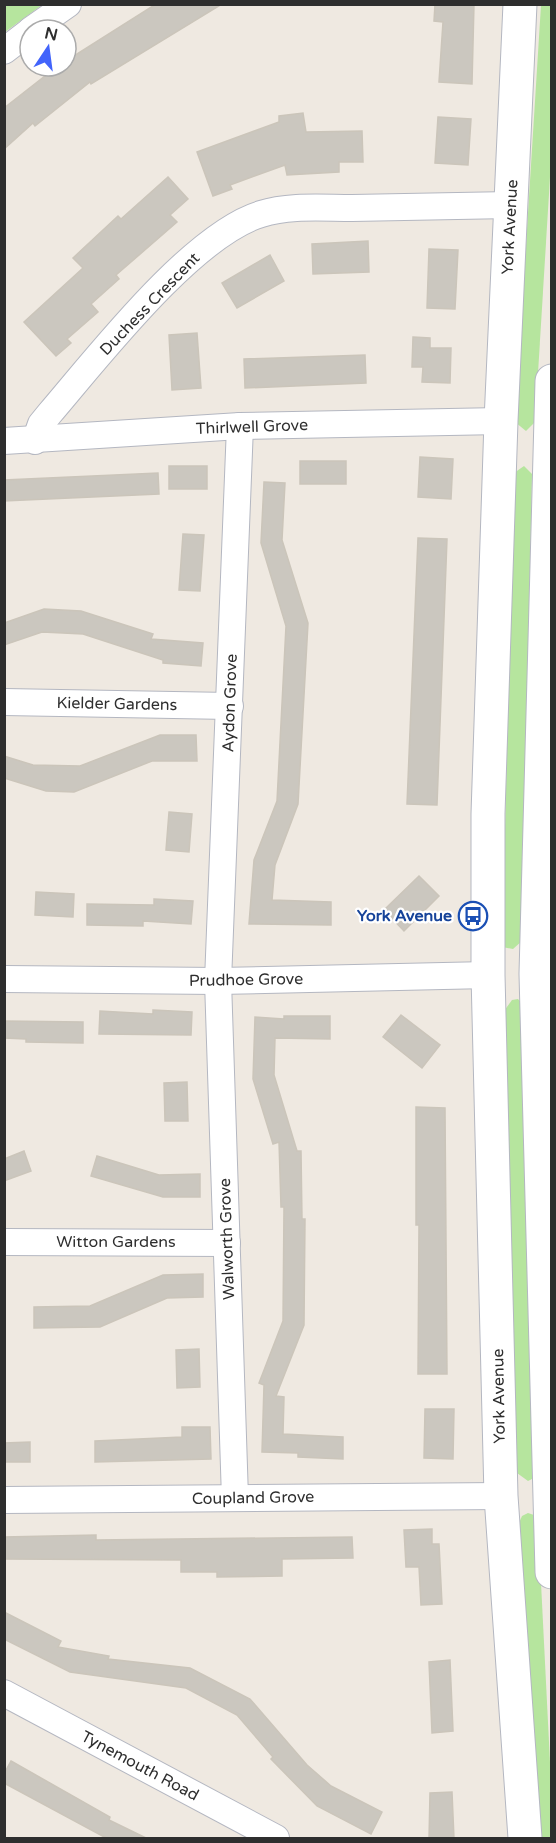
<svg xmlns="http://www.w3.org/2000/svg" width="556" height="1843" font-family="'Varela Round',sans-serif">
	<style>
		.green { fill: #b6e59e }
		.building { fill: #cbc7bf; stroke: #cbc5ba; stroke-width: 1.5 }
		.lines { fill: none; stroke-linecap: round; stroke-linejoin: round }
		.minor-casing { stroke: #b4b7c1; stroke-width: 28 }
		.secondary-casing { stroke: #b4b7c1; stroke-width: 35 }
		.minor { stroke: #fff; stroke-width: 26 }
		.secondary { stroke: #fff; stroke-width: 33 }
		.labels { text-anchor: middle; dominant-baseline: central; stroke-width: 4.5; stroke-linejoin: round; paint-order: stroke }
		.street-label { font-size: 16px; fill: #2e2e2e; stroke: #fff }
		.transit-label { font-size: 16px; font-weight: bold; fill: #164399; stroke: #fff; text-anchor: end }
	</style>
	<rect width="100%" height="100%" fill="#efe9e1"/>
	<g class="green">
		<path d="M5 4H42V5L5 32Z"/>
		<path d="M541 5H551V161L535 422 526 431 515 422Z"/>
		<path d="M524 466 532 474 522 941 513 949 502 947 514 473Z"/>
		<path d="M518 999 526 1008 534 1471 532 1479 528 1481 517 1473 516 1466 504 1011 512 1000Z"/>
		<path d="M528 1513 534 1515 538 1523 551 1782V1838H532L519 1523 522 1516Z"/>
	</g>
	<g class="building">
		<path d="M156 4H222L91 84 90 82 35 126 33 123 4 149V108L54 69 66 66V61Z"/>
		<path d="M435 4H474L472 84 439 82 443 22 434 21Z"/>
		<path d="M303 113 306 132 362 131 363 162H339V172L287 175 285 165 230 185 232 189 213 196 197 152 279 122V116Z"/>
		<path d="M438 117 471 119 468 165 435 163Z"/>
		<path d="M168 177 188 199 170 215 177 222 116 275 119 279 91 304 98 312 67 339 71 343 56 356 24 322 83 268 73 258 118 216 121 219Z"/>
		<path d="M368 241 369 272 313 274 312 244Z"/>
		<path d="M429 249 458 250 455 309 427 308Z"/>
		<path d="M270 255 284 281 237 308 222 283Z"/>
		<path d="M197 333 201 388 172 390 169 335Z"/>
		<path d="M413 337 430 338V348H451L450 383 422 382 423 367H412Z"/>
		<path d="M365 355 366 383 245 388 244 359Z"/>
		<path d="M420 457 453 459 451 499 418 497Z"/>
		<rect x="300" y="461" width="46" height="23"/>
		<rect x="169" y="466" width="38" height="23"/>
		<path d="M158 473 159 494 4 501V480Z"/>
		<path d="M264 482 285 483 282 540 308 623 298 804 275 865 272 900 331 902V925L249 924 254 860 277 801 286 626 261 543Z"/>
		<path d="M183 534 204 535 200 591 179 590Z"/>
		<path d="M418 538 447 539 437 805 407 804Z"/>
		<path d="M44 609 81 611 153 634 151 639 203 643 201 666 163 663V660L83 634 42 632 4 645V623Z"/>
		<path d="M160 735H196L197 761H152L74 792 46 791 4 778V756L33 765 80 766Z"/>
		<path d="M169 812 192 814 189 852 166 850Z"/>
		<path d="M419 876 439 896 404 931 384 910Z"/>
		<path d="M36 892 74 894 73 917 35 915Z"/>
		<path d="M154 899 193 901 191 924 143 921V926L87 925V904L154 905Z"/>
		<path d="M153 1010 192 1012 191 1035 99 1034 100 1011 153 1014Z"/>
		<path d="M401 1015 440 1045 422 1068 383 1037Z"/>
		<path d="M284 1016H330V1039L275 1038 274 1075 297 1151H301L302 1219H305L304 1325 276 1396 284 1397 283 1434 343 1437V1459L298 1457V1453L262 1452 264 1385 259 1383 283 1321 284 1207H281L279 1142 273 1144 253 1079 255 1017 284 1019Z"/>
		<path d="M4 1021 83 1022V1043L26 1042V1039L4 1038Z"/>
		<path d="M187 1082 188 1121H165L164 1083Z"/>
		<path d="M416 1107 445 1108 447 1374H418L419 1225H416Z"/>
		<path d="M24 1151 31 1171 4 1181V1159Z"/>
		<path d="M97 1156 159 1175 200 1174V1197H163L91 1176Z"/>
		<path d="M203 1274V1297L167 1298 100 1327 34 1328V1307L90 1306 163 1275Z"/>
		<path d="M199 1349 200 1387 177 1388 176 1350Z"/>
		<path d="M425 1409H454L453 1459 424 1458Z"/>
		<path d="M182 1427H210L211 1459 95 1462V1441L182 1437Z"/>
		<path d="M30 1442V1462H4V1443Z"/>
		<path d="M432 1529V1544H439L442 1604 421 1605 419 1567H406L404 1530Z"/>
		<path d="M96 1535V1540L352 1537 353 1558 282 1559V1576L217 1577V1572H181V1560L4 1559V1537Z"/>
		<path d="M4 1612 61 1641 58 1647 109 1656 108 1659 190 1668 250 1699 307 1765 331 1786 382 1812 371 1834 317 1806 271 1759 273 1757 237 1715 186 1688 70 1672 4 1639Z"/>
		<path d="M450 1660 453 1731 432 1733 429 1662Z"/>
		<path d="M11 1761 110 1817 109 1820 148 1839H108L4 1783V1774Z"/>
		<path d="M452 1792 454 1839H429L430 1793Z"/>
	</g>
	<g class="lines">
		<g class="minor-casing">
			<g id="minor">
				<path d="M31 30 68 4"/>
				<path d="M4 51 30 31"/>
				<path d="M4 441 240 426 501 421"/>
				<path d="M35 441 41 424 50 413C98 357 192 235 261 214 289 205 322 208 352 208 405 207 458 206 512 205"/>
				<path d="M4 702 230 706"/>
				<path d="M4 979 218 981 488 975"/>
				<path d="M4 1242 227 1243"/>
				<path d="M235 1498 218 981 240 426"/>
				<path d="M4 1500 501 1496"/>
				<path d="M4 1693 276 1838"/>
			</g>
		</g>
		<g class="secondary-casing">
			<g id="secondary">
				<path d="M520 4 501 421 488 814V975L501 1496 525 1838"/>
				<path d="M552 381 536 974 552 1572"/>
			</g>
		</g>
		<use href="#minor" class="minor"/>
		<use href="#secondary" class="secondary"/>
	</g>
	<defs>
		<g id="bus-ring" transform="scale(1.5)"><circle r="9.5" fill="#fff" stroke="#1a4fb4" stroke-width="1.5"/><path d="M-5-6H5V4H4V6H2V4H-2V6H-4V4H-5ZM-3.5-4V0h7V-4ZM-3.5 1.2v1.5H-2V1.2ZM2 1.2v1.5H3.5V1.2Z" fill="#1a4fb4"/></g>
	</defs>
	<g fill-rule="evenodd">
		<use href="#bus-ring" x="473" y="916"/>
	</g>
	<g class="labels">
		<g class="street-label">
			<text transform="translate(510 227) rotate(-87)">York Avenue</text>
			<text transform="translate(150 304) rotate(-46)">Duchess Crescent</text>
			<text transform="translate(252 427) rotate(-2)">Thirlwell Grove</text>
			<text transform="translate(230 703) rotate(-88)">Aydon Grove</text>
			<text transform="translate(117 704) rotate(1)">Kielder Gardens</text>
			<text transform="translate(246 980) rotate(-1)">Prudhoe Grove</text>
			<text transform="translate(227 1239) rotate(-92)">Walworth Grove</text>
			<text x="116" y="1242">Witton Gardens</text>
			<text transform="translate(499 1396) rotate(-91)">York Avenue</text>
			<text transform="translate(253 1498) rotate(-1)">Coupland Grove</text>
			<text transform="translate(140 1766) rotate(28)">Tynemouth Road</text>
		</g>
		<g class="transit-label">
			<text x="452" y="916">York Avenue</text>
		</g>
	</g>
	<rect width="556" height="1843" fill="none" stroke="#2e2e2e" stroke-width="12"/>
	<g transform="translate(48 48) rotate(13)"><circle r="28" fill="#ffffff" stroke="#ababab" stroke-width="1.5"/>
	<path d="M0-4.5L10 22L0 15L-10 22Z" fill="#4264fb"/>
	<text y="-9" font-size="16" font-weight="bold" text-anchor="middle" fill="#2e2e2e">N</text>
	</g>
</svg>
